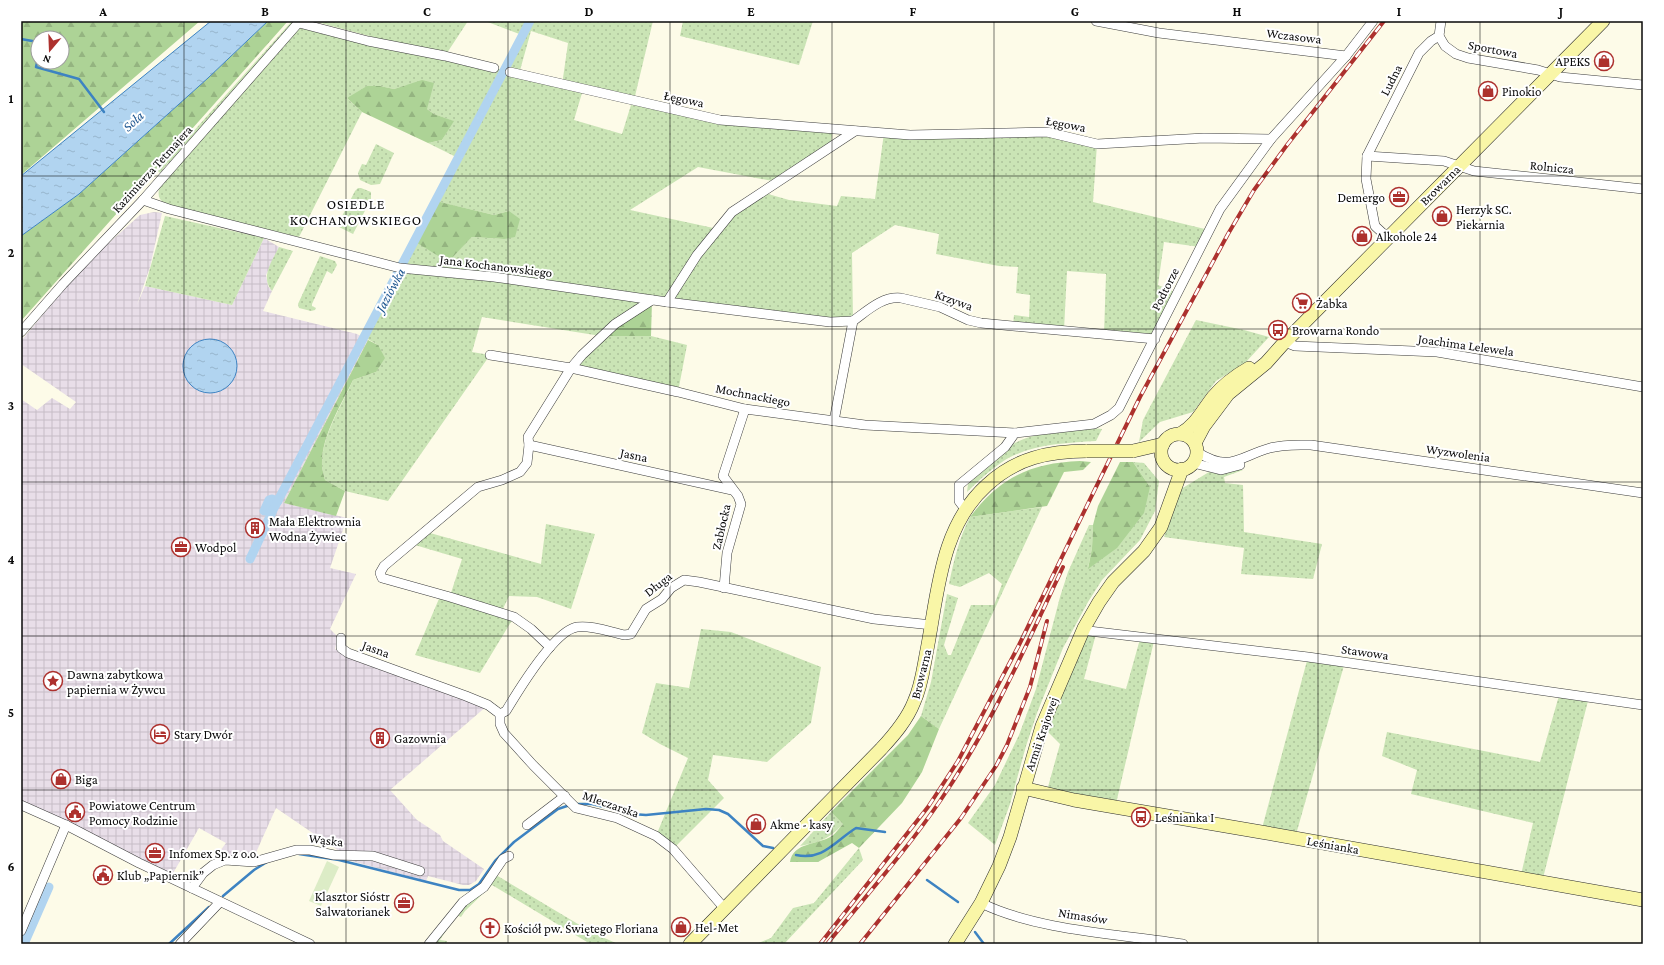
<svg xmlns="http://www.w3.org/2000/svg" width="1664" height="965" font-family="'Crimson Pro',serif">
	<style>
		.industrial { fill: url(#industrial-grid) }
		.green { fill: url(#green-dots) }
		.forest { fill: url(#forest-firs); fill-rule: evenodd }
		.pitch { fill: #dcecc6 }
		.water { fill: url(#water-ripples); stroke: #3d83c2 }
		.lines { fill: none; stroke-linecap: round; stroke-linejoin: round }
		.stream { stroke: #3d83c2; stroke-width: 2.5 }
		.canal { stroke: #b1d4f0; stroke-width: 9 }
		.street-casing { stroke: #3c3c3c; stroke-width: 10 }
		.secondary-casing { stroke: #2b2b2b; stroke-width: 14 }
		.street { stroke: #fff; stroke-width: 9 }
		.secondary { stroke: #f9f6a7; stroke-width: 13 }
		.rail-casing { stroke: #ad312e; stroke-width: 4 }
		.rail { stroke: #fff; stroke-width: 2.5; stroke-dasharray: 8; stroke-linecap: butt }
		.secondary-bridge-casing { stroke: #2b2b2b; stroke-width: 14; stroke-linecap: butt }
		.secondary-bridge { stroke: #f9f6a7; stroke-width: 13 }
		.grid { fill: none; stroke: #090909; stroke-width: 1; stroke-opacity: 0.55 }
		.labels { text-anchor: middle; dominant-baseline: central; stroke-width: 4; stroke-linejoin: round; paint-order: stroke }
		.street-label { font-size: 13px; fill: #090909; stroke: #fff }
		.poi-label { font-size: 13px; fill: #090909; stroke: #fff; text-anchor: start }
		.water-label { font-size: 14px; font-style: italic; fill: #1e5690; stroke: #fff }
		.neighbourhood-label { font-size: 14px; letter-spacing: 1px; fill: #090909; stroke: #fff }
		.neatline { fill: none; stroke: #090909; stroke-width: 1.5 }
		.grid-label { font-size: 13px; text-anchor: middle; font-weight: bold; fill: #090909 }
	</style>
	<defs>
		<pattern id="industrial-grid" width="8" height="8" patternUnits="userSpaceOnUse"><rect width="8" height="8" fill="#e8dee8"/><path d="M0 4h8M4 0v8" fill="none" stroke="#c6bdc6"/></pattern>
		<pattern id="green-dots" width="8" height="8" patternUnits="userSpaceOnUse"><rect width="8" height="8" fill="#cae4b5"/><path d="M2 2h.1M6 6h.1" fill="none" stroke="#acc29a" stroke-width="1.8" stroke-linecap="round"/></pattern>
		<pattern id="forest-firs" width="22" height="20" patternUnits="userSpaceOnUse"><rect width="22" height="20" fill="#add396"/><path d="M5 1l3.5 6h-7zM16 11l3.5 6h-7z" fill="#94b480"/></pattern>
		<pattern id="water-ripples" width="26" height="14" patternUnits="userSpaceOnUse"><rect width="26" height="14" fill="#b1d4f0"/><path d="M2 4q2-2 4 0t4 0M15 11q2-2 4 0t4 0" fill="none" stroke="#97b5cc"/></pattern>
	</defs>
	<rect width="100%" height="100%" fill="#fdfbe8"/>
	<path class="industrial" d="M154 212 162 213 150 267 137 305 145 286 232 305 264 238 279 247 266 275 268 286 272 291 263 311 357 334 368 340 284 503 347 518 330 568 356 574 330 629 338 637 335 649 488 705 390 790 417 820 440 835 443 841 484 869 476 881 469 885H463L428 876 426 881 336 857 339 851 276 808 254 857H234L220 851 226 843 199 828 172 875 21 805V399L37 410 52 398 70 409 76 402 21 364V341L65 288 101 250 140 215Z"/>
	<g class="green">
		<path d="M292 21H297L170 164 168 163 160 173 158 171Z"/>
		<path d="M313 21H468L445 56 504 70 522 35 485 21H653L635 96 584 90 562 85 568 43 531 31 519 74 582 93 574 120 622 134 631 105 720 120 833 129 830 148 778 182 698 167 630 210 718 229 761 192 789 200 837 206 841 196 875 199 884 133 1047 132 1097 144 1093 202 1209 230 1200 247 1164 242 1158 285 1177 293 1155 339 1104 334 1106 274 1067 271 1064 330 1013 325 1014 315 1029 317 1030 295 1016 293 1018 267 999 266 936 254 939 234 895 225 852 253 853 321 652 300 602 336H651L687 345 678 392 570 371 601 336 482 317 472 352 490 355 388 501 345 491 325 480C324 475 322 470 322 465 321 437 342 405 353 380L376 372 378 345 364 337 414 240 448 261 472 237 504 239 509 211 494 215 435 201 458 158 428 143 442 140 453 121 434 114 427 109 407 85 394 89 380 86 347 98 362 112 299 237 175 208C164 203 155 201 160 186L300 28 437 54Z"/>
		<path d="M683 21H813L799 65 680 36Z"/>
		<path d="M376 144 394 153 380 184 371 185 360 180 358 173 362 164 366 165Z"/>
		<path d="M358 188H361L371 192V199L353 234 337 226 355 191Z"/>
		<path d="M165 216 264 238 232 305 145 286Z"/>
		<path d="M279 247 293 251 272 291C260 277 272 261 279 247Z"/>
		<path d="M320 256 335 261 337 265 332 274 327 271 312 304V306L316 308 315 310 311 311 299 308 298 304Z"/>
		<path d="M1196 320 1244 330 1269 337 1246 362 1216 381 1193 412 1160 422 1139 442 1143 420Z"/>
		<path d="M1092 428 1102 429 1096 441C1065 443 1029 444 1002 462 989 471 978 481 967 492L968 484C983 471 998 453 1015 443 1037 431 1067 432 1092 428Z"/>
		<path d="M1133 462 1144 463 1159 481 1155 511 1140 540 1102 580 1088 602 1063 648 1037 713 1026 746 1010 804 995 845 968 823 995 785 1019 735 1036 689 1060 597 1068 572 1089 525H1093L1092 548 1088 568 1150 487Z"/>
		<path d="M1236 470H1243L1224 477 1225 483 1243 485 1244 532 1322 544 1313 579 1241 574 1244 548 1164 537 1181 489 1209 472 1223 473Z"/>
		<path d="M1042 507 939 729 921 716 931 682 947 594 958 598 944 645 948 655H951L971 605H994L1002 584 989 573 960 587 949 584C954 560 959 538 970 517Z"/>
		<path d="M546 524 595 534 571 609 537 597 509 596 501 613 514 617 480 673 415 655 441 594 450 596 462 559 415 545 430 533 541 564Z"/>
		<path d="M1084 628 1096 634 1084 679 1126 689 1140 639 1154 641 1115 808 1046 794 1060 744 1042 726Z"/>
		<path d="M701 629 731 632 821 667 811 723 767 762 713 755 708 780 724 798 673 849 656 836 688 758 660 744 642 733 656 683 689 688Z"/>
		<path d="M1308 657 1345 662 1295 838 1261 832Z"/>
		<path d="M1560 692 1589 697 1542 882 1520 879 1533 823 1411 794 1417 770 1382 756 1387 732 1540 762Z"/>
		<path d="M831 812 843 824C829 839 820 842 800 846Z"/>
		<path d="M859 848 863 860 784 944H756L771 938 793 908 814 903Z"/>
		<path d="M496 875 593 933 618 944H592L587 942 492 885 465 911 461 917 456 915 440 940 447 941 446 944H438L433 940 464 901Z"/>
	</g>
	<g class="forest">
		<path d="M21 21H200L21 175ZM38 38H62V62H38Z"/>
		<path d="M268 21H288L21 321V236L79 194 208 78Z"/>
		<path d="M422 80 434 83 427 109 434 114 454 121 442 140 428 143 362 112 347 98 367 86H380L394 89Z"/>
		<path d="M458 158 436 201 494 215 509 211 520 219 515 237 504 239 472 237 448 262 414 241 400 268Z"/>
		<path d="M652 300 651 336H601Z"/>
		<path d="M368 340 378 345 385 358 376 372 353 380C341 405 321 437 322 465 322 470 324 475 325 480L345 491 336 516 284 503Z"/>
		<path d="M1080 461 1091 462 1083 470 1064 472 1047 506 970 517C1000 477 1031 463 1080 461Z"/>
		<path d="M1120 462H1133L1150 487 1144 513 1117 548 1088 569 1092 548 1093 525 1098 506Z"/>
		<path d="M921 716 939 729 922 772 902 803 859 848 852 843 818 862H790C793 842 818 845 832 836 836 833 839 828 843 824L831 812 908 735Z"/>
	</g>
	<path class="pitch" d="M327 861 339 867 321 906 309 901Z"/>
	<g class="water">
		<path d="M211 21H268L208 78 79 194 21 236V176Z"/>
		<circle cx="210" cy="366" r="27"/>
	</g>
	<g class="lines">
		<g class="stream">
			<path d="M21 39 38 42"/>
			<path d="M38 58 36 67 79 79 104 112"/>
			<path d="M575 804H592L632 814 646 815 706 809 719 810 728 814 763 846 773 848"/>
			<path d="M299 854 339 860 459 890H470L479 884 495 861 514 842 558 809 570 805"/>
			<path d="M796 855C823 861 835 841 856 828L885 832"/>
			<path d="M927 880 958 902"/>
			<path d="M223 896 254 870 267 862"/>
			<path d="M975 932 984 944"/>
			<path d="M169 944 209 907"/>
		</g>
		<g class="canal">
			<path d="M264 511 269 500 272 499 278 501"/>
			<path d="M250 559 273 510 530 21"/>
			<path d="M24 944 49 887"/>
		</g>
		<g class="street-casing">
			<g id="street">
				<path d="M1096 21 1159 33 1346 56"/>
				<path d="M299 23 368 41 445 56 494 68"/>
				<path d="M1439 36 1445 46 1456 54 1468 58 1538 70 1560 77 1643 85"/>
				<path d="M510 72 720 120 910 135 1047 132 1097 144 1204 138 1271 139"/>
				<path d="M1367 156 1444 161 1474 171 1643 189"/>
				<path d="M143 200 169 209 400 268 494 277 667 302 830 322 853 321"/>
				<path d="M1388 238 1375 226 1366 179 1367 156 1419 53 1431 41 1439 36 1441 21"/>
				<path d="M667 302 697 255 732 212 855 131"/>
				<path d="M21 332 63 284 143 200 300 21"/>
				<path d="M1285 342 1295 346 1437 352 1643 387"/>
				<path d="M490 355 571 368 678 392 745 409 865 425 1015 433"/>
				<path d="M834 421 853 321C867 311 882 296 901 298L940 307 968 320 981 323 1155 339"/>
				<path d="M529 445 732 490"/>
				<path d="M1197 452C1231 473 1238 457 1270 448 1284 444 1297 445 1311 445L1643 493"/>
				<path d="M1193 463 1221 470 1240 465"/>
				<path d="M965 509 959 501V485L1005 447 1015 433 1094 424 1111 415 1119 408 1220 209 1271 139 1346 56 1373 21"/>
				<path d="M724 588 727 553 741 504 738 496 723 476 745 409"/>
				<path d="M1084 628 1089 631 1308 657 1643 705"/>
				<path d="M341 638V648L348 653 466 696 488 705 500 714"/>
				<path d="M550 647 531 629 514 617 450 597 382 578 380 573 384 566 478 487 502 480 520 472 527 463 529 445 528 437 571 368 582 355 615 324 652 300"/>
				<path d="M500 714 506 711C518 691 555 630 577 627 592 625 610 632 625 635L631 634 646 609 662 599 671 588 684 580 699 582 874 619 932 625"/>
				<path d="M500 714V724L504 733 533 765 576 808 617 818 656 836 673 849 725 909"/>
				<path d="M21 805 66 825 139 863 310 944"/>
				<path d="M527 825 565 796"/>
				<path d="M192 888 203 873 213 865 225 860 254 862 296 850H310L334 855 373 856 420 871"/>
				<path d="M981 903C1038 931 1121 934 1183 944"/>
				<path d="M21 931 66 825"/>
				<path d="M180 944 220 902"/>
				<path d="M429 944 463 902 484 887 503 859 509 856"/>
			</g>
		</g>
		<g class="secondary-casing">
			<g id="secondary">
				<path d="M1180 434C1196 425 1202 411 1213 397 1223 385 1235 376 1249 368"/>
				<circle cx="1179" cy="452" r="18"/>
				<path d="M1195 443 1204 426 1228 394 1266 363 1282 345 1603 21"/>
				<path d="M1133 451 1163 444"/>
				<path d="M1023 788 1074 800 1261 832 1643 900"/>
				<path d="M690 944 881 749C894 735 907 720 914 702 921 687 923 671 926 655 938 596 939 528 987 485 1016 458 1049 451 1087 451"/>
				<path d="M955 944 981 903 999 866 1010 837 1042 726 1084 628 1099 602 1113 582 1144 551 1161 527 1182 469"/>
			</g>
		</g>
		<use href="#street" class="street"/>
		<use href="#secondary" class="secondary"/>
		<g class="rail-casing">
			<g id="rail">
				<path d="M820 944 928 807 958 761 1019 645 1140 397 1228 234 1254 190 1287 145 1384 21"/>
				<path d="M827 944C865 897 906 851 940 801 990 728 1026 646 1063 567"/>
				<path d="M860 944 961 818 996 766 1007 745 1030 687 1047 621"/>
			</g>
		</g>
		<use href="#rail" class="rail"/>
		<g class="secondary-bridge-casing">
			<path id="secondary-bridge" d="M1087 451H1133"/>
		</g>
		<use href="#secondary-bridge" class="secondary-bridge"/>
	</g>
	<path class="grid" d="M184 21V944M346 21V944M508 21V944M670 21V944M832 21V944M994 21V944M1156 21V944M1318 21V944M1480 21V944M21 176H1643M21 329H1643M21 482H1643M21 636H1643M21 790H1643"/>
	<defs>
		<g id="shop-ring" transform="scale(1)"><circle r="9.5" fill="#fff" stroke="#ad312e" stroke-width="1.5"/><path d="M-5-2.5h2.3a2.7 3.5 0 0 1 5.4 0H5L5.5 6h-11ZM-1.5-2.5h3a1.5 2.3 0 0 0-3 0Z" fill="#ad312e"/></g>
		<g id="office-ring" transform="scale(1)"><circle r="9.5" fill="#fff" stroke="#ad312e" stroke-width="1.5"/><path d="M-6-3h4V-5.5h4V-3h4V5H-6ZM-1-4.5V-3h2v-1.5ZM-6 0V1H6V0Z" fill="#ad312e"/></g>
		<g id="supermarket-ring" transform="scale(1)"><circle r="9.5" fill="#fff" stroke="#ad312e" stroke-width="1.5"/><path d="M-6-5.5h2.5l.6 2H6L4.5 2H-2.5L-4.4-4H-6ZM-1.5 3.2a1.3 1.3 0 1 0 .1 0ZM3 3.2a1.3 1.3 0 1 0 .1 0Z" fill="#ad312e"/></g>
		<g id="bus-ring" transform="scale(1)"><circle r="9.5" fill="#fff" stroke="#ad312e" stroke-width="1.5"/><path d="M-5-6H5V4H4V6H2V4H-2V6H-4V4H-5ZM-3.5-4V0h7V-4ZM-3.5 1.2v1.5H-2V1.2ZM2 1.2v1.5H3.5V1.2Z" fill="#ad312e"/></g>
		<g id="building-ring" transform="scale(1)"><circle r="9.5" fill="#fff" stroke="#ad312e" stroke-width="1.5"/><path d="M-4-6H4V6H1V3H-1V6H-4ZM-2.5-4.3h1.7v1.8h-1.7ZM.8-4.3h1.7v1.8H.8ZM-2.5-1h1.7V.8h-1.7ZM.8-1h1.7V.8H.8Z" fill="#ad312e"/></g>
		<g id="sight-ring" transform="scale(1)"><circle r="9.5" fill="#fff" stroke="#ad312e" stroke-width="1.5"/><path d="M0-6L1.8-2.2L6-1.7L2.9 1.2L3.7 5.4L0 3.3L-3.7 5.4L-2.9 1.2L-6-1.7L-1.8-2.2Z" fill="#ad312e"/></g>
		<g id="hotel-ring" transform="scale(1)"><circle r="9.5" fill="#fff" stroke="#ad312e" stroke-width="1.5"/><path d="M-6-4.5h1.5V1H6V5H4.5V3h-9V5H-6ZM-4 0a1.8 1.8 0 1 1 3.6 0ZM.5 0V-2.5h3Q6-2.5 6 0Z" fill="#ad312e"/></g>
		<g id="civic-ring" transform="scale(1)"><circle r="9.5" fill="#fff" stroke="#ad312e" stroke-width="1.5"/><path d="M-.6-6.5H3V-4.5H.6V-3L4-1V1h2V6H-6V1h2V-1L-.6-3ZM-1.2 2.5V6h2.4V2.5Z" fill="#ad312e"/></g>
		<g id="church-ring" transform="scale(1)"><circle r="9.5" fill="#fff" stroke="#ad312e" stroke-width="1.5"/><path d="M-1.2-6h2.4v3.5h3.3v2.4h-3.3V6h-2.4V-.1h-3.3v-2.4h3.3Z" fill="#ad312e"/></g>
	</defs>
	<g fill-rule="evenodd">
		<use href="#shop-ring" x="1604" y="61"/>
		<use href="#shop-ring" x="1488" y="91"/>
		<use href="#office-ring" x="1399" y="197"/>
		<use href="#shop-ring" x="1442" y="216"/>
		<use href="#shop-ring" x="1362" y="236"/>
		<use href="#supermarket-ring" x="1302" y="303"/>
		<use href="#bus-ring" x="1278" y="330"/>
		<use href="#building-ring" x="255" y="528"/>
		<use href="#office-ring" x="181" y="547"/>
		<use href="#sight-ring" x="53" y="681"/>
		<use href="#hotel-ring" x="160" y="734"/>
		<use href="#building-ring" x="380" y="738"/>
		<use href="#shop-ring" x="61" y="779"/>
		<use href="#civic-ring" x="75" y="812"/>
		<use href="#bus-ring" x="1141" y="817"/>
		<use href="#shop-ring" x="756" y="824"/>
		<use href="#office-ring" x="155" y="853"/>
		<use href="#civic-ring" x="103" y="875"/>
		<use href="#office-ring" x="404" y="903"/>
		<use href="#shop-ring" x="681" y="927"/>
		<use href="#church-ring" x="490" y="928"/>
	</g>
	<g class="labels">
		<g class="street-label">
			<text transform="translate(1294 36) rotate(7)">Wczasowa</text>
			<text transform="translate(1493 49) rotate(11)">Sportowa</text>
			<text transform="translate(1391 80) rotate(-63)">Ludna</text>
			<text transform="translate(684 99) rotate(12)">Łęgowa</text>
			<text transform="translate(1066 124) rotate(11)">Łęgowa</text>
			<text transform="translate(1552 167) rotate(6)">Rolnicza</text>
			<text transform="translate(152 169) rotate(-48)">Kazimierza Tetmajera</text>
			<text transform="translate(1440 185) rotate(-45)">Browarna</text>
			<text transform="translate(496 266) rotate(7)">Jana Kochanowskiego</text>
			<text transform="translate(1165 289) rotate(-63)">Podtorze</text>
			<text transform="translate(954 300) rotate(20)">Krzywa</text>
			<text transform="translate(1466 345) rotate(8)">Joachima Lelewela</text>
			<text transform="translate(753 395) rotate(11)">Mochnackiego</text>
			<text transform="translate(1458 453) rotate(8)">Wyzwolenia</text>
			<text transform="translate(634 455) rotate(12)">Jasna</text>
			<text transform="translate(721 527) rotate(-77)">Zabłocka</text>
			<text transform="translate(658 584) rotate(-38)">Długa</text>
			<text transform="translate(376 649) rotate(20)">Jasna</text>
			<text transform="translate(1365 652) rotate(8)">Stawowa</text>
			<text transform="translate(921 674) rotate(-76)">Browarna</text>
			<text transform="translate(1041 734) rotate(-71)">Armii Krajowej</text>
			<text transform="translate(611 804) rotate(19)">Mleczarska</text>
			<text transform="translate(326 840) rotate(7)">Wąska</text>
			<text transform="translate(1333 845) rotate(10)">Leśnianka</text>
			<text transform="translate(1083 916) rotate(9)">Nimasów</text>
		</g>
		<g class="poi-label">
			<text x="1590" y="61" text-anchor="end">APEKS</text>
			<text x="1502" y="91">Pinokio</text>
			<text x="1385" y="197" text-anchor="end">Demergo</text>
			<text x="1456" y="209">Herzyk SC.<tspan x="1456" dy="15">Piekarnia</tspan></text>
			<text x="1376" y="236">Alkohole 24</text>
			<text x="1316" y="303">Żabka</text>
			<text x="1292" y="330">Browarna Rondo</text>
			<text x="269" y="521">Mała Elektrownia<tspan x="269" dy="15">Wodna Żywiec</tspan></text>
			<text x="195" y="547">Wodpol</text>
			<text x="67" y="674">Dawna zabytkowa<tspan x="67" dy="15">papiernia w Żywcu</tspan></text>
			<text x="174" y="734">Stary Dwór</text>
			<text x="394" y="738">Gazownia</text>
			<text x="75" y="779">Biga</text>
			<text x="89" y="805">Powiatowe Centrum<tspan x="89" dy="15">Pomocy Rodzinie</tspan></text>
			<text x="1155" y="817">Leśnianka I</text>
			<text x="770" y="824">Akme - kasy</text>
			<text x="169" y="853">Infomex Sp. z o.o.</text>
			<text x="117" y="875">Klub „Papiernik”</text>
			<text x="390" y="896" text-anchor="end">Klasztor Sióstr<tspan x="390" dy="15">Salwatorianek</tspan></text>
			<text x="695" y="927">Hel-Met</text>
			<text x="504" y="928">Kościół pw. Świętego Floriana</text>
		</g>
		<g class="water-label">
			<text transform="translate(133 121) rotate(-42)">Soła</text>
			<text transform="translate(390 290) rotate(-62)">Jaziówka</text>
		</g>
		<g class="neighbourhood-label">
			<text x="356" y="204">OSIEDLE<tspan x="356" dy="16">KOCHANOWSKIEGO</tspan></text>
		</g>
	</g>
	<rect width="1664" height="965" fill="none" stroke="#ffffff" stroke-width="44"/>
	<g transform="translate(50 50) rotate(199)"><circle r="19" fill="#ffffff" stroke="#9d9d9d"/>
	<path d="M0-3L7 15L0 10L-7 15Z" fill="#ad312e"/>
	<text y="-6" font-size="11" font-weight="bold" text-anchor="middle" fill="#090909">N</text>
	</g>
	<rect x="22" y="22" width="1620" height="921" class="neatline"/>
	<g class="grid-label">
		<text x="103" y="16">A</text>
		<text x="265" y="16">B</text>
		<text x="427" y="16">C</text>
		<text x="589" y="16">D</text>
		<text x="751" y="16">E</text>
		<text x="913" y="16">F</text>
		<text x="1075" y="16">G</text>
		<text x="1237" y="16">H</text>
		<text x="1399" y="16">I</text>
		<text x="1561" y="16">J</text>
		<text x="11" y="103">1</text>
		<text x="11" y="257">2</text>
		<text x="11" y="410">3</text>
		<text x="11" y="564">4</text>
		<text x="11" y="717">5</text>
		<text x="11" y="871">6</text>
	</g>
</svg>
